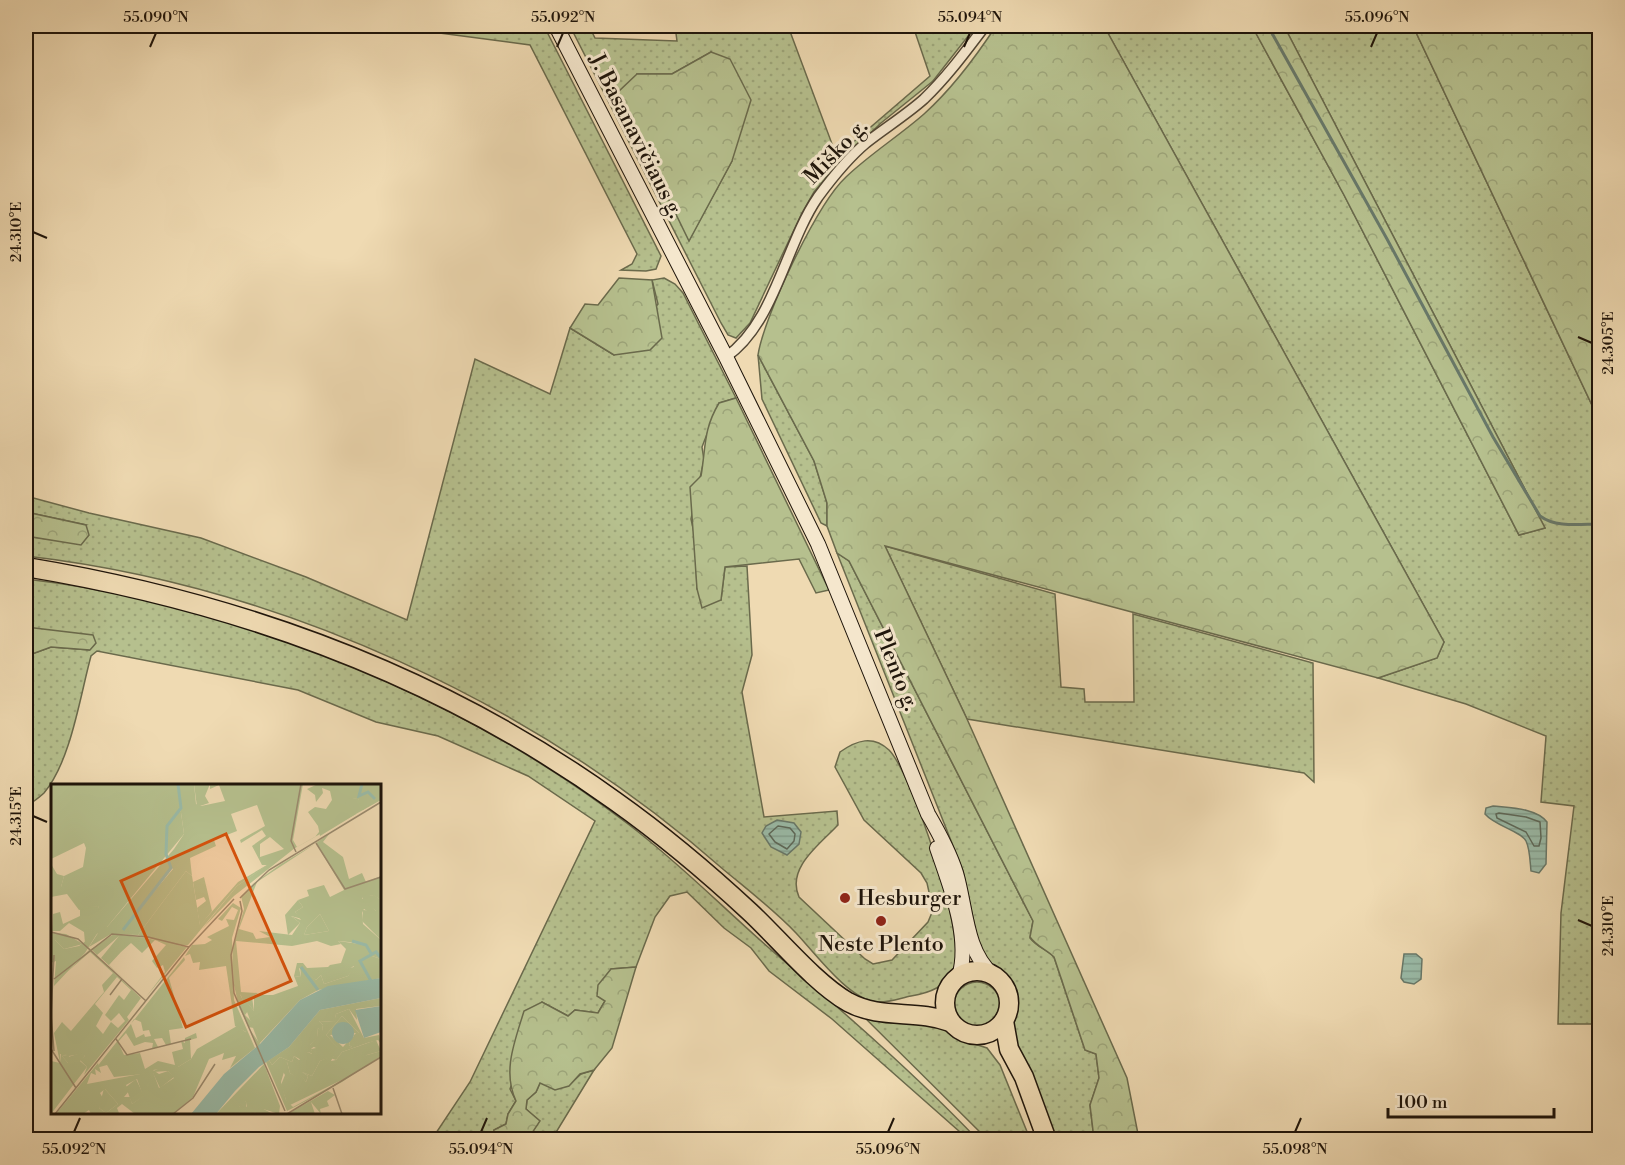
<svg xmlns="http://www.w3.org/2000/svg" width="1625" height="1165" font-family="'Libre Bodoni',serif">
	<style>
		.grass { fill: url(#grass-dots); stroke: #6a6a4c; stroke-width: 1.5; fill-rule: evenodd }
		.forest { fill: url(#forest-crowns); stroke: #6a6a4c; stroke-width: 1.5 }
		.water { fill: url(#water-rules); stroke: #687869; stroke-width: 1.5 }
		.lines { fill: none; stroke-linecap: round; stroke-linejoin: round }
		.shore { stroke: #5c6859; stroke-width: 1.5 }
		.stream { stroke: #687869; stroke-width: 3 }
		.street-casing { stroke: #524634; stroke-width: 12 }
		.secondary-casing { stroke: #1e140a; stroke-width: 16 }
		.highway-casing { stroke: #1e140a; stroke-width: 21 }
		.street { stroke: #f5e7cd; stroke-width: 9 }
		.secondary { stroke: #f5e7cd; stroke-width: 14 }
		.highway { stroke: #efdab2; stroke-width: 18 }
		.ticks { fill: none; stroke: #1e140a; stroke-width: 2 }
		.poi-dot { fill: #8f2418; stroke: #f5e7cd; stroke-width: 2 }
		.labels { text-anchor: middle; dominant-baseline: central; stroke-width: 6; stroke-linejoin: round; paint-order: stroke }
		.street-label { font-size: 22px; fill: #1e140a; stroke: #f5e7cd }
		.poi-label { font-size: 22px; fill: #1e140a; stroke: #f5e7cd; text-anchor: start }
		.inset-river { fill: none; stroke: #9abba8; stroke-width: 3 }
		.inset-road { fill: none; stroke: #9b8b6f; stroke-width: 1.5 }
		.view { fill: #d4520c; fill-opacity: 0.15; stroke: #d4520c; stroke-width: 3 }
		.inset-edge { fill: none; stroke: #1e140a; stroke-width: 3 }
		.neatline { fill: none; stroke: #1e140a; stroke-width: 2 }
		.ticks-label { font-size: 15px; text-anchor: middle; fill: #1e140a }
	</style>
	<defs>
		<pattern id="grass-dots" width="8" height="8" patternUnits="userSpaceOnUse" patternTransform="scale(1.5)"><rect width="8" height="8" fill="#b6c08e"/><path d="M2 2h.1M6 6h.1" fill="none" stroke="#9ca479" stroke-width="1.8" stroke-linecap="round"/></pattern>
		<pattern id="forest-crowns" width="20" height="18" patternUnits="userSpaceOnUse" patternTransform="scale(1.5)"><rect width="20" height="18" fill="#b6c08e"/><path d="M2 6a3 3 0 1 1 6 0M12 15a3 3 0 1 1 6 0" fill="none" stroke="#9ca479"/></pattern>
		<pattern id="water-rules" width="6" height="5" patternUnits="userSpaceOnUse" patternTransform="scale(1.5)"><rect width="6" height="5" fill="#9abba8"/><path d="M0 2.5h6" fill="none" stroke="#84a08f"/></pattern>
	</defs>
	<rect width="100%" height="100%" fill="#efdab2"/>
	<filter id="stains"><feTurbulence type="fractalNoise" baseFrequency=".00333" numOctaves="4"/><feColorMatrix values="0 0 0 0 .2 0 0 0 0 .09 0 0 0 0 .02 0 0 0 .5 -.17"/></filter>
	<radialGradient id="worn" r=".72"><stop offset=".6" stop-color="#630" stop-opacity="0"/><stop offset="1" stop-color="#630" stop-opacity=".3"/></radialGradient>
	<g class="grass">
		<path d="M386 26H544L661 256 656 269 646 271 621 270 632 264 637 254 530 45Z"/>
		<path d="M570 26H589L595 38 677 41 675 26H788L835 152 844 150 930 76 913 26H976L933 81 881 123 837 165 814 192 802 213 750 323 736 338 728 335 721 323ZM711 52 732 161 689 240 637 74H672Z"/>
		<path d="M1104 26H1252L1344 195 1519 535 1545 528 1284 26H1413L1599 420V1024H1558L1561 913 1574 806 1541 802 1546 736 1466 704 1378 678 1437 658 1444 642Z"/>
		<path d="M664 278 675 284 683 293 736 398 719 403 702 447 704 460 691 519 695 537 697 589 721 600 725 567 747 566 752 655 742 692 764 817 837 811 838 825C820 844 786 868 799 897L865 959 873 964 892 960 928 922 933 910 927 883 921 873 864 820 835 767 840 752C857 740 873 735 889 750 912 773 967 938 954 968 947 987 929 993 911 996 901 998 888 1003 877 1002 850 1001 814 952 796 933 774 910 748 890 724 870 533 702 279 585 26 556V536L47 539 86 525 26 512V496L89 513 201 538 306 577 407 620 475 359 550 394 570 328 614 355 658 304 652 280Z"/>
		<path d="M758 355 814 461 827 503V526L821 523 762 399Z"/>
		<path d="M885 546 1055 594 1061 687 1084 689 1085 702H1134L1133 614 1313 663 1314 782 1304 773 967 719Z"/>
		<path d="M837 553 849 561 1033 921 1030 938C1037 947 1046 949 1054 957L1085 1050 1096 1054 1099 1078 1090 1105 1094 1139H1053L1010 1031 1016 1013 1017 1000 1013 987 1006 977 989 965 979 946 963 871Z"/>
		<path d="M26 579C237 604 459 695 628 824 681 864 727 912 777 955 846 1014 915 1074 977 1139H968L832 1019 769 971 751 948 724 928 687 892 670 896 655 917 636 967 611 969 605 1001 598 1013 575 1010 568 1016 542 1002 510 1089 516 1101 508 1114 506 1124 494 1130 492 1139H432L470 1082 595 821 528 776 438 736 376 722 298 690 97 651 91 656C80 696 71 761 44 793 39 798 31 803 26 807V652L32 654 51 647 90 650 26 627Z"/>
		<circle cx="977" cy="1005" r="23"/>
		<path d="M866 1019 943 1025 959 1039 987 1048 1000 1065 1030 1139H987Z"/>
		<path d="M594 1070 552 1139H528L539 1121 526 1109 527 1100 536 1092 540 1083 568 1086 581 1074Z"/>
	</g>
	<g class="forest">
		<path d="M996 26H1104L1444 642 1437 658 1378 678 885 546 967 719 1127 1078 1139 1139H1094L1090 1105 1099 1078 1096 1054 1085 1050 1054 957C1046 949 1037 947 1030 937L1033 921 849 561 837 553 827 526V503L814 461 758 355C764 316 817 204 846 177 870 154 899 136 924 114 953 88 975 58 996 26Z"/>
		<path d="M1252 26H1284L1545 528 1519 535 1344 195Z"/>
		<path d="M1413 26H1599V420Z"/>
		<path d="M711 52 730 59 751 100 732 161 689 241 617 93 637 74H672Z"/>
		<path d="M619 278 652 280 662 338 650 350 614 355 570 328 585 304 598 305Z"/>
		<path d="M736 398 829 590 816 593 799 559 725 567 721 600 702 608 697 589 690 487 701 476C706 447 703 430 719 403Z"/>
		<path d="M26 512 86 525 89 535 81 545 26 536Z"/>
		<path d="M26 627 93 635 96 643 90 650 51 647 32 654 26 652Z"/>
		<path d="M636 967 612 1048 594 1070 580 1074 569 1086 555 1090 540 1083 536 1092 527 1100 526 1109 540 1121 528 1139H492L494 1130 506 1124 508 1114 516 1101C502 1071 515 1041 524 1011L542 1002 568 1016 575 1010 598 1013 605 1001 597 996 598 985 611 969Z"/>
	</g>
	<g class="water">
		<path d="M1493 806C1510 808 1536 808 1547 822L1546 864 1539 873 1531 871C1530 862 1530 849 1526 841 1521 831 1495 826 1485 814L1486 808Z"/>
		<path d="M777 820 794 823 801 832 799 844 787 855 771 847 762 833 766 826Z"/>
		<path d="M1404 954H1416L1422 959 1421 979 1414 984 1404 982 1401 978Z"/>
	</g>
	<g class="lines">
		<g class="shore">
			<path d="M1499 813 1526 817 1540 822 1541 838 1539 846H1534L1526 832 1497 818 1496 814Z"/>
			<path d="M778 826 790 828 795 834 794 841 787 849 775 842 769 834Z"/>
		</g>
		<path class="stream" d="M1268 26 1387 239 1493 437 1540 516C1556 528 1580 524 1600 524"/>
		<g class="street-casing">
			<path id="street" d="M726 357C775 323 785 245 818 197 832 178 848 158 866 143 885 128 906 115 924 99 947 77 966 51 985 26"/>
		</g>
		<g class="secondary-casing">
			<g id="secondary">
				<path d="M556 26 726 357 818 544 928 814C939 833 949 851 956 873 966 906 965 951 993 975"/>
				<path d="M937 848C950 886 971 937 959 977"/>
			</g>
		</g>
		<g class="highway-casing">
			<g id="highway">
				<path d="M26 567C238 602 440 675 615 801 663 835 708 873 750 912 779 939 815 983 848 1002 881 1020 916 1009 950 1022"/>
				<circle cx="977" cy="1003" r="32"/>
				<path d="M1004 1021 1009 1049 1024 1077 1047 1140"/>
			</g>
		</g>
		<use href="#street" class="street"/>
		<use href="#secondary" class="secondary"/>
		<use href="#highway" class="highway"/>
	</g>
	<path class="ticks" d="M150 47 156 33M557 47 563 33M964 47 970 33M1371 47 1377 33M33 232 47 238M1578 337 1592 343M33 816 47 822M1578 920 1592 926M74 1132 80 1118M481 1132 487 1118M888 1132 894 1118M1295 1132 1301 1118"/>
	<g class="poi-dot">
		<circle cx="845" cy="898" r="6"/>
		<circle cx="881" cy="921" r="6"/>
	</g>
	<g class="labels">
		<g class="street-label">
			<text transform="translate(636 136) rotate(63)">J. Basanavičiaus g.</text>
			<text transform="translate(836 152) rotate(-46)">Miško g.</text>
			<text transform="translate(896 670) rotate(68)">Plento g.</text>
		</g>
		<g class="poi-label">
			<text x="857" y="898">Hesburger</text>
			<text x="881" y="944" text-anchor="middle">Neste Plento</text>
		</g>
	</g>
	<g transform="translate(51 784)">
		<rect width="330" height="330" fill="#efdab2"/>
		<path d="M126 0H143L145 20 150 22 174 17 168 1 159 5V0H252L242 56 246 63 264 53 296 13 307 15 313 23 329 13 330 16 244 64 183 112 151 145 186 102 216 81H211L201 62 215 52 211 46 190 59 189 56 214 42 206 21 180 30 186 47 163 56 165 62 139 74 141 92 135 87 87 151 60 150 38 163 47 149 34 159 33 148 18 139 9 147H1L2 130 9 128 12 140 29 132V123L47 122 56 143 123 65 133 50ZM219 53 233 65 209 73V60ZM120 83 122 85 70 147 74 142ZM279 49 272 58 292 73 298 95 311 89 315 98 330 92V116L322 111 311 114 325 127 319 129 313 125 311 129 312 140 330 156V175L321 172 316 161 298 158 287 157 290 160 280 162 266 157 241 162 185 157 190 208 207 209 201 213 203 227 189 210 197 227 194 231 203 240V244L197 243 209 260 207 263 188 223 182 197V163L193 125 190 112 202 100 230 80 264 60 206 98 188 145 202 149 205 155 219 153 208 147 241 151 249 139 240 132 250 136 244 128 252 123 247 116 258 112 256 106 273 101 279 113 293 106 265 59ZM269 130 278 147 253 151 256 143ZM0 80 6 90 13 92 10 103H0ZM153 93 161 127 149 142 146 124 155 117 153 113 145 116 142 98ZM182 119 190 124 181 154 183 216 204 264 191 262 192 267 186 270 183 267 195 248 184 242 175 182 148 186 149 178 142 179 139 170 134 172 141 161 154 160 161 156 156 153 178 142 175 135 183 136 187 126 181 123 171 137 167 135ZM4 149 15 150 32 160 13 165 4 156ZM63 150 95 154 136 163 95 213 114 188 112 181 106 184 101 177 115 161 104 156 91 169 80 159 70 168 58 181 77 199 50 174 68 152 46 171 40 165ZM38 166 40 167 90 214 76 233 78 236 33 291 36 283 29 276 34 272 30 270 18 272 17 279 11 272 16 271 9 270V279L3 249 11 238 20 247 53 208 51 201 62 189 39 168 16 188ZM66 193 80 206 73 216 68 211 54 231 60 237 68 229 74 237 67 244 60 238 52 250 45 242 52 229 44 220ZM133 173 134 176 118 194 132 244 118 246 120 260 115 261 111 254 103 255 107 263 101 265 102 259 94 258 83 262 75 249 67 258 73 271 89 269 94 285 107 277 124 281 121 268 132 265 130 257 134 259V254L145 249 146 254 139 256 140 275 127 283 102 286 108 290 117 287 123 293 109 304 102 289 63 293 56 281 45 284ZM83 235 90 238 92 247 98 246 100 252 94 253 93 250 85 254 80 240ZM246 179H252L256 184 277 183 282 193 295 184 304 183 297 192 273 200 270 191 265 196 248 184 250 193 243 192ZM298 225 313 254 328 251 330 260 327 256 316 259 291 268 285 276 279 274 284 272 269 277 261 292 251 288 257 292 255 298 250 292 246 294 239 289 236 278 230 298 235 316 242 323 299 292 316 271 330 267V272L291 298 236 327 215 278 218 276 221 281 229 273 241 278 243 272 248 276 257 268 261 270 260 265 265 264 259 261 266 253 267 244 271 247 272 241 268 237 283 238 285 230ZM291 232 308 249 300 254 298 261 301 263 288 265 275 251ZM213 280 229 322 228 330 212 325 204 329 196 323 195 317 188 323 193 330H165ZM85 295 93 312 81 320 75 303ZM53 304 67 320 55 329 48 324ZM277 307 284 311 276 317 278 322 269 325 270 330 260 318 264 330H237Z" fill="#b6c08e" fill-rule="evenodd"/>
		<path d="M0 0H126L133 50 56 143 53 144 47 122 28 126 16 110 0 113V103H10L13 92 32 83 35 64 33 59 0 75ZM143 0H159L154 12 158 19 146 23ZM267 0H330V13L312 26 307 15 296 14 294 19 305 24V30L269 52 267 42 257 28 264 23 275 25 281 16 279 7 271 4 272 9 265 18 264 11 256 5ZM221 78 186 102 137 161H121L87 151 135 87 141 92 149 141 187 98ZM121 83 77 142 70 147 74 142ZM323 111 330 116V156L311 137 312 126 325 127 312 117V112ZM247 116 252 123 244 128 251 135 240 132 249 139 237 151 234 131ZM269 130 278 147 253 151 256 143ZM47 148 34 169 3 202 5 177 0 179V149H4V156L13 165 28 162ZM287 157 316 161 321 172 330 175V194L267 206 249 216 208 260 189 209 203 227V211H222L247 202 243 192 250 193 249 182 265 196 270 191 273 200 297 192 303 182 279 195 272 188 279 181 290 179 295 165ZM330 214V230L329 222 305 225 306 236 298 225 285 230 284 235 289 233 283 238 268 237 272 241 271 248 267 244 266 254 259 261H265L260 265 262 270 257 268 252 277 243 272 241 278 229 273 221 281 218 276 238 263 269 226ZM291 232 308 249 307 253 302 252 305 249 279 251 292 263 300 254 298 261 301 263 289 267 275 251ZM186 242 196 249 190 258 194 262 199 259 204 264 179 284 185 272 171 276 173 269 158 275 142 313 122 330H84L71 320 66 324 68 329 40 330 38 326 32 330H5L47 279 50 289 44 285 45 291 40 289 36 300 100 288 116 281 127 283 140 275 146 265ZM117 287 123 294 108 304 102 288ZM86 295 92 312 81 320 79 313H73L78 307 75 301ZM54 305 67 320 55 329 48 324 53 316 49 309ZM325 256 330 267 316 271 314 279 299 292 237 322 230 301 234 291 230 284 236 278 239 289 246 293 250 291 255 298 257 292 251 288 261 292 269 277 283 271 280 277 285 276 291 268ZM10 269 16 271 11 272 17 279V273L30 269 34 272 29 277 36 283 0 330V277L9 279ZM196 317 195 323 200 319 204 329 209 323 220 329 193 330 187 326 190 318Z" fill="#b6c08e" fill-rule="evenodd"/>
		<path d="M330 194V214L269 226 238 263 208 283 184 307 165 330H140L173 290 209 260 249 216 277 202ZM330 222V248L313 254 304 226ZM281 249a11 11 0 1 1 22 0a11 11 0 1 1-22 0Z" fill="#9abba8"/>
		<path class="inset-river" d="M311 0 308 12 317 8 324 15M72 146 120 84 115 70 116 42 130 24 127 0M301 157 315 161 321 171M250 183 267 206M320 197 309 177 325 168 330 174"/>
		<path class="inset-road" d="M265 59 294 105 330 93M245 68 240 57 250 0M189 114 218 86 330 18M189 117 191 127 180 171 183 209 234 327M0 148 27 155 95 217M3 195 61 150 97 153 138 163M59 211 71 195M65 255 76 271 140 255M0 265 25 304M3 267 0 231 3 171M282 304 291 330M4 330 138 163 183 115M122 330 142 314 164 280M236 330 330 273"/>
		<path class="view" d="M175 50 240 197 135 243 70 97Z"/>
		<rect width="330" height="330" class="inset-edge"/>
	</g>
	<rect width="1625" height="1165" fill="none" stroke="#efdab2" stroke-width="66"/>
	<path d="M1388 1108v9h166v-9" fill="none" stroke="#1e140a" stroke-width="3"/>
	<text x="1397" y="1108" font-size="18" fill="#1e140a" stroke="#f5e7cd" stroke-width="4.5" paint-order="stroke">100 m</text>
	<rect x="33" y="33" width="1559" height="1099" class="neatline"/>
	<g class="ticks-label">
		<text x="156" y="22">55.090°N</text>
		<text x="563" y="22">55.092°N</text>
		<text x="970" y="22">55.094°N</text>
		<text x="1377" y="22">55.096°N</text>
		<text transform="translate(16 232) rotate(-90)" y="5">24.310°E</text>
		<text transform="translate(1608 343) rotate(-90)" y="5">24.305°E</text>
		<text transform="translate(16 816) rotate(-90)" y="5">24.315°E</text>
		<text transform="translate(1608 926) rotate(-90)" y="5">24.310°E</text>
		<text x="74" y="1154">55.092°N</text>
		<text x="481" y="1154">55.094°N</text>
		<text x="888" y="1154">55.096°N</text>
		<text x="1295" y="1154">55.098°N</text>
	</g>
	<rect width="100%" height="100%" filter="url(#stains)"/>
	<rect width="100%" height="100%" fill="url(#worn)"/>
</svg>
